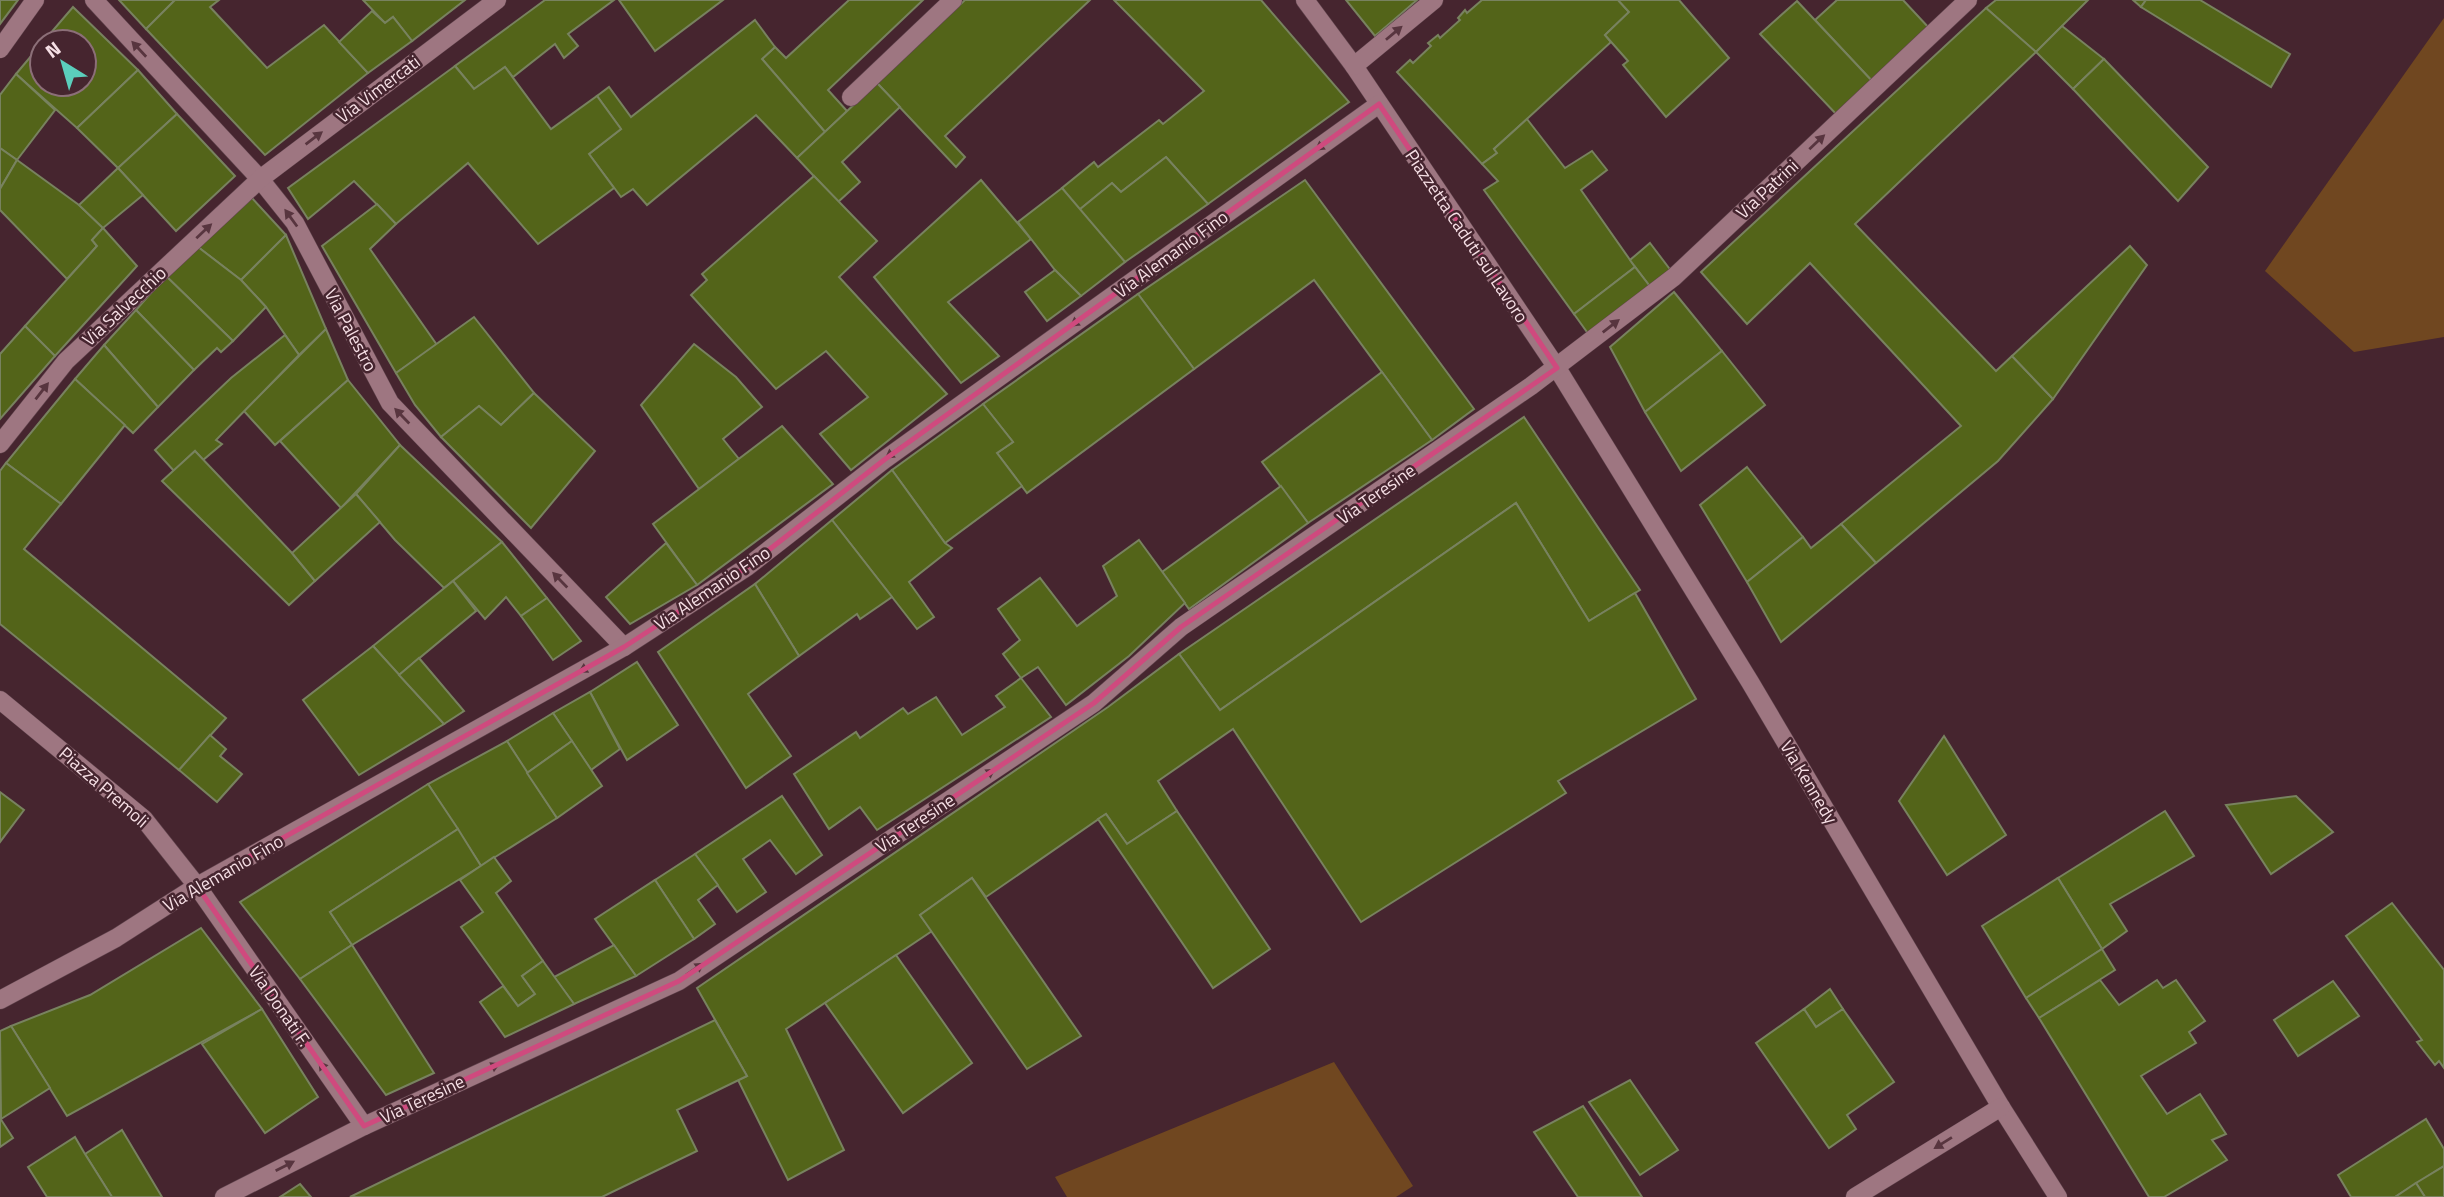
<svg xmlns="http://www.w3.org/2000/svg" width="2444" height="1197" font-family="'Titillium Web',sans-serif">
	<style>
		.green { fill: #704720 }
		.building { fill: #536419; stroke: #78825f; stroke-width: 2 }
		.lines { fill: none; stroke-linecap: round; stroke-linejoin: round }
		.minor-casing { stroke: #60444d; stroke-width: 19 }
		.minor { stroke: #9e7681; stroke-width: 18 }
		.oneway { fill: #58353f }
		.marked { fill: none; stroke: #cf4a7e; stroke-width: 5; stroke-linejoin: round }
		.labels { text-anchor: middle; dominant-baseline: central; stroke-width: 5; stroke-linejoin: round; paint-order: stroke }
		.street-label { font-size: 18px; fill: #f6dfe5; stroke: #46252f }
	</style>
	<rect width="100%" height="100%" fill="#46252f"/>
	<g class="green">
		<path d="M2444 18V337L2354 352 2265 271Z"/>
		<path d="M1334 1062 1413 1186 1396 1197H1067L1055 1177Z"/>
	</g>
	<g class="building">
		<path d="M0 0H18L0 24Z"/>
		<path d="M119 0H175L146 29Z"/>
		<path d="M175 0H219L210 7 267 68 324 25 368 73 265 155 146 29Z"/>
		<path d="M363 0H465L412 41 393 17 385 23Z"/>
		<path d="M545 0H614L568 34 578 46 564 58 555 44 513 77 505 67 474 89 455 66Z"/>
		<path d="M619 0H723L655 51Z"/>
		<path d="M849 0H923L828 90 847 111 825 132 762 59 775 47 786 58Z"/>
		<path d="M965 0H1090L945 136 965 157 956 167 877 83Z"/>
		<path d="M1114 0H1261L1349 102 1208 204 1166 157 1121 192 1112 183 1079 210 1062 188 1094 162 1098 167 1159 120 1163 124 1204 91Z"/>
		<path d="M1346 0H1417L1375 36Z"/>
		<path d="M1482 0H1618L1629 12 1605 35 1611 42 1494 149 1497 153 1482 164 1397 72 1410 60 1413 63 1431 46 1428 43 1438 35 1440 38 1460 20 1458 18 1465 10 1467 13Z"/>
		<path d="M1618 0H1679L1729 58 1666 117 1623 65 1628 61 1605 35 1629 12Z"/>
		<path d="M1837 0H1903L1930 29 1873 82 1815 20Z"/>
		<path d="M1996 0H2088L2036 52 1986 8Z"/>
		<path d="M2133 0H2146L2141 7Z"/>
		<path d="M2146 0H2200L2290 54 2271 87 2141 7Z"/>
		<path d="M1797 1 1873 82 1838 116 1760 34Z"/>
		<path d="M73 7 138 70 77 128 16 74 42 43V84H84V42H43Z"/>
		<path d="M1986 8 2036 52 1855 224 1996 371 2012 356 2053 399 1998 461 1876 563 1841 524 1961 426 1810 263 1747 324 1701 272Z"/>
		<path d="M372 11 385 23 393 17 412 41 368 73 339 42Z"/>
		<path d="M755 20 775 47 762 59 825 132 797 158 756 115 647 205 633 189 621 197 589 154 621 129 597 96 609 87 631 117Z"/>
		<path d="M2062 26 2104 59 2073 89 2036 52Z"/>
		<path d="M2104 59 2208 167 2178 201 2073 89Z"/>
		<path d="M455 66 474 89 505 67 551 129 597 96 621 129 589 154 614 188 538 244 468 163 396 224 354 181 308 219 288 188Z"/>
		<path d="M138 70 177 114 118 168 77 128Z"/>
		<path d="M16 74 55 110 17 160 0 148V95Z"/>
		<path d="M877 83 900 107 842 162 860 182 838 202 797 158Z"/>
		<path d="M177 114 235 176 176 231 118 168Z"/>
		<path d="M1527 119 1565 168 1592 151 1607 170 1581 190 1635 267 1574 314 1484 190 1498 181 1482 164 1497 153 1494 149Z"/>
		<path d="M0 148 17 160 0 189Z"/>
		<path d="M1166 157 1208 204 1125 262 1079 210 1112 183 1121 192Z"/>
		<path d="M17 160 79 205 103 228 92 240 97 246 67 279 0 210V189Z"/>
		<path d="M118 168 143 195 103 228 79 205Z"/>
		<path d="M814 176 877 241 839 277 947 394 851 470 820 434 868 397 826 351 776 389 691 295 707 280 702 274Z"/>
		<path d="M981 180 1031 239 948 302 999 356 961 383 874 277Z"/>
		<path d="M1305 180 1474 409 1432 440 1314 280 1194 369 1138 294Z"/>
		<path d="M1062 188 1125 262 1081 296 1055 270 1018 222Z"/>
		<path d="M252 198 286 235 241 280 198 247Z"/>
		<path d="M377 204 396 224 370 249 437 345 396 373 322 246Z"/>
		<path d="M103 228 137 266 55 356 25 326 97 246 92 240Z"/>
		<path d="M286 235 326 329 299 355 266 307 241 280Z"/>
		<path d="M1650 243 1672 272 1652 289 1630 260Z"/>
		<path d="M2130 246 2147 265 2053 399 2012 356Z"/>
		<path d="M198 247 241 280 266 307 233 341 166 276Z"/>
		<path d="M1635 267 1652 289 1592 339 1574 314Z"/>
		<path d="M1055 270 1081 296 1047 321 1025 292Z"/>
		<path d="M166 276 233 341 221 352 217 348 194 370 136 310Z"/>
		<path d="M1674 292 1722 351 1645 412 1610 347Z"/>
		<path d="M1138 294 1194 369 1027 493 997 453 1013 442 983 404Z"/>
		<path d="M136 310 194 370 158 407 104 345Z"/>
		<path d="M474 317 534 393 501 425 479 406 441 437 415 405 396 373Z"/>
		<path d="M25 326 55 356 0 419V354Z"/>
		<path d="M326 329 348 380 275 445 244 411Z"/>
		<path d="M285 335 299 355 216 440 222 444 203 460 195 451 174 471 155 450 231 378Z"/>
		<path d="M694 344 736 377 762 407 723 439 739 459 699 489 641 405Z"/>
		<path d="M104 345 158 407 133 433 75 379Z"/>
		<path d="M1722 351 1765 405 1681 471 1645 412Z"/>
		<path d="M1382 372 1432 440 1308 523 1262 462Z"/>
		<path d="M75 379 125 425 61 504 6 463Z"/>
		<path d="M348 380 400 445 341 508 280 441Z"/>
		<path d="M534 393 595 451 531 528 441 437 479 406 501 425Z"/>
		<path d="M983 404 1013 442 997 453 1022 486 945 543 892 470Z"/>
		<path d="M1524 417 1640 590 1589 621 1516 503 1220 710 1179 654Z"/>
		<path d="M782 426 833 484 697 585 653 524Z"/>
		<path d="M400 445 502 542 444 588 395 540 356 494Z"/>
		<path d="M195 451 292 553 315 581 289 605 162 481Z"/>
		<path d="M6 463 61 504 24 549 226 718 179 770 0 624V471Z"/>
		<path d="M1747 467 1803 537 1747 582 1700 505Z"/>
		<path d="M892 470 945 543 952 548 909 582 934 617 917 629 832 520Z"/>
		<path d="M1281 486 1308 523 1189 609 1162 572Z"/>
		<path d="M356 494 380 522 315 581 292 553Z"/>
		<path d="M1516 503 1589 621 1635 593 1696 699 1558 781 1566 793 1361 922 1233 729 1158 781 1177 811 1127 844 1106 814 986 897 972 878 920 915 932 931 786 1029 844 1150 788 1180 738 1080 747 1076 697 988 1108 707 1179 654 1220 710Z"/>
		<path d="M832 520 892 597 860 619 857 614 799 656 755 584Z"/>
		<path d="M1841 524 1876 563 1781 642 1747 582 1803 537 1811 548Z"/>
		<path d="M1139 540 1185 603 1129 656 1066 705 1038 667 1021 678 1003 654 1020 640 998 609 1040 578 1077 626 1117 596 1103 566Z"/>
		<path d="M502 542 547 598 521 616 506 597 485 619 453 581Z"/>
		<path d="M666 543 697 585 630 624 606 597Z"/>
		<path d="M453 581 476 611 399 675 373 646Z"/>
		<path d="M755 584 799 656 748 694 791 756 746 788 658 652Z"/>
		<path d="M547 598 581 641 553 660 521 616Z"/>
		<path d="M373 646 444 724 359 775 303 700Z"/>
		<path d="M419 658 464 711 444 724 399 675Z"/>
		<path d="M637 662 678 725 627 760 590 692Z"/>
		<path d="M1021 678 1051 717 877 830 860 807 829 829 794 774 856 732 860 738 903 708 908 714 936 697 962 735 1005 707 996 696Z"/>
		<path d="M590 692 620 749 591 770 553 713Z"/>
		<path d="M553 713 572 741 527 773 507 741Z"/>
		<path d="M210 735 226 749 220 756 242 774 217 802 179 770Z"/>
		<path d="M1944 736 2006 835 1947 875 1899 801Z"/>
		<path d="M507 741 557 818 481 866 428 784Z"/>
		<path d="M572 741 602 786 557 818 527 773Z"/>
		<path d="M428 784 458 829 330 912 352 945 300 979 240 902Z"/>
		<path d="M0 792 24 810 0 842Z"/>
		<path d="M782 796 822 855 796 874 770 840 743 859 766 892 737 912 695 854Z"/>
		<path d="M2296 796 2333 832 2271 874 2226 805Z"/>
		<path d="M1177 811 1270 949 1213 988 1098 819 1106 814 1127 844Z"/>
		<path d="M2165 811 2194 856 2110 904 2127 931 2102 949 2058 878Z"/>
		<path d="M458 829 481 866 352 945 330 912Z"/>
		<path d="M695 854 718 885 698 900 715 924 694 939 655 880Z"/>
		<path d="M494 857 511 881 496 893 543 961 522 976 535 994 518 1006 461 927 483 912 460 880Z"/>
		<path d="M972 878 1081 1036 1027 1069 920 915Z"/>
		<path d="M2058 878 2102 949 2026 998 1982 926Z"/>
		<path d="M655 880 694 939 636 976 595 919Z"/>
		<path d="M2392 903 2444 970V1068L2439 1061 2435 1065 2417 1042 2422 1040 2346 936Z"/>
		<path d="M201 928 262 1009 67 1116 11 1026 90 995Z"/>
		<path d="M352 945 434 1073 386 1095 300 979Z"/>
		<path d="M614 945 636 976 574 1004 554 977Z"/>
		<path d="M2102 949 2115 970 2039 1018 2026 998Z"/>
		<path d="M896 955 972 1063 903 1113 825 1003Z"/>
		<path d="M543 961 574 1004 505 1037 480 1002 503 986 518 1006 535 994 522 976Z"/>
		<path d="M2100 980 2119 1005 2157 980 2163 988 2176 980 2205 1021 2189 1032 2196 1043 2141 1076 2167 1114 2200 1094 2226 1134 2212 1140 2227 1160 2164 1197H2149L2039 1018Z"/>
		<path d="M2333 981 2359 1016 2298 1056 2274 1020Z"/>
		<path d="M1830 989 1843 1009 1816 1027 1804 1009Z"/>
		<path d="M262 1009 318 1097 265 1133 202 1044Z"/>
		<path d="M1804 1009 1816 1027 1843 1009 1894 1082 1847 1115 1856 1129 1829 1148 1756 1043Z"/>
		<path d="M715 1020 747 1076 677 1110 697 1151 602 1197H350Z"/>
		<path d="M11 1026 50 1088 1 1119 0 1031Z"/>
		<path d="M1630 1080 1678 1150 1640 1175 1589 1102Z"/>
		<path d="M1583 1106 1642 1197H1578L1534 1132Z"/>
		<path d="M0 1118 13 1138 0 1147Z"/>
		<path d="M2426 1119 2444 1149V1166L2395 1197H2351L2338 1175Z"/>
		<path d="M122 1130 162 1197H112L85 1154Z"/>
		<path d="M75 1137 85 1154 112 1197H47L28 1167Z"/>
		<path d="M2444 1166V1197H2425L2416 1183Z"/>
		<path d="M2416 1183 2425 1197H2395Z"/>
		<path d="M300 1184 311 1197H280Z"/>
	</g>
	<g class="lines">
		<g class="minor-casing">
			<g id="minor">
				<path d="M94 0 260 179 295 223 390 403 624 647"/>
				<path d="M1305 0 1354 66 1557 368 1750 682 2001 1107 2058 1197"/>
				<path d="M0 49 35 0"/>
				<path d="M1354 66 1434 0"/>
				<path d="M851 97 953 0"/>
				<path d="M0 444 66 361 260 179 497 0"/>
				<path d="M0 700 144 819 197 886 364 1126"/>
				<path d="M0 1000 116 938 197 886 624 647 747 567 884 460 1379 104"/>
				<path d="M224 1197 364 1126 679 981 1094 703 1181 627 1531 386 1674 277 1968 0"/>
				<path d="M1855 1197 2001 1107"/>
			</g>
		</g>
		<use href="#minor" class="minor"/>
	</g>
	<defs><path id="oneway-solid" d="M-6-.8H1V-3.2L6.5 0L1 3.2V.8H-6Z" transform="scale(1.75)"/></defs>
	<g class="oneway">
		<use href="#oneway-solid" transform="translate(1394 33) rotate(-40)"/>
		<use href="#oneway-solid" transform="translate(139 49) rotate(-133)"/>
		<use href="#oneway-solid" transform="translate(314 138) rotate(-37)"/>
		<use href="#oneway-solid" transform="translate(1817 142) rotate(-43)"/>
		<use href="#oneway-solid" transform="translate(1324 144) rotate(144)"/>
		<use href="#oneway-solid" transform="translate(291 218) rotate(-126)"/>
		<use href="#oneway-solid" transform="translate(204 231) rotate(-43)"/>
		<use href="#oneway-solid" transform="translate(1079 320) rotate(144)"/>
		<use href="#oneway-solid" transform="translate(1611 326) rotate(-38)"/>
		<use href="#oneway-solid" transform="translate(42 391) rotate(-52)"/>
		<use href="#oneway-solid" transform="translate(402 416) rotate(-134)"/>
		<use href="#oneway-solid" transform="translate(894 452) rotate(144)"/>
		<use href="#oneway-solid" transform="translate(560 580) rotate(-134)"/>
		<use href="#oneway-solid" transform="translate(588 667) rotate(151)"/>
		<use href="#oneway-solid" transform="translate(986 775) rotate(-34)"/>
		<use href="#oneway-solid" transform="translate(695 969) rotate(-34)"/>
		<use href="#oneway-solid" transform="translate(490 1068) rotate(-25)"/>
		<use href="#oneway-solid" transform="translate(325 1070) rotate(-125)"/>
		<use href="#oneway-solid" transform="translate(1943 1143) rotate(148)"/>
		<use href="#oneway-solid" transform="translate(285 1166) rotate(-27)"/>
	</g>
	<path class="marked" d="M1379 104 1557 368 1181 627 1094 703 679 981 364 1126 197 886 624 647 747 567 884 460Z"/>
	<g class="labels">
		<g class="street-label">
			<text transform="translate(378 89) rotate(-37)">Via Vimercati</text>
			<text transform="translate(1767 189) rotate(-43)">Via Patrini</text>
			<text transform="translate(1467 236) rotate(56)">Piazzetta Caduti sul Lavoro</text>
			<text transform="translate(1171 254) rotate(-36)">Via Alemanio Fino</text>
			<text transform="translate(124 306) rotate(-43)">Via Salvecchio</text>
			<text transform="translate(351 330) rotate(62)">Via Palestro</text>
			<text transform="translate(1376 494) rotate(-35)">Via Teresine</text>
			<text transform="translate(712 588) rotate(-34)">Via Alemanio Fino</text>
			<text transform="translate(1809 782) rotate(59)">Via Kennedy</text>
			<text transform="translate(104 787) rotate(41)">Piazza Premoli</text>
			<text transform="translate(915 823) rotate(-34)">Via Teresine</text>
			<text transform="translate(223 873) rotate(-30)">Via Alemanio Fino</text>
			<text transform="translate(280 1006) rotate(55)">Via Donati F.</text>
			<text transform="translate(422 1099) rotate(-25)">Via Teresine</text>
		</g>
	</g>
	<g transform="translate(63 63) rotate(323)"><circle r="33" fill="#46252f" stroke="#8c6f78" stroke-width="2"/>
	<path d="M0-5L12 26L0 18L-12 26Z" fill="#5bcebc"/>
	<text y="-10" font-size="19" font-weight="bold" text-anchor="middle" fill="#f6dfe5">N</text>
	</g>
</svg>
